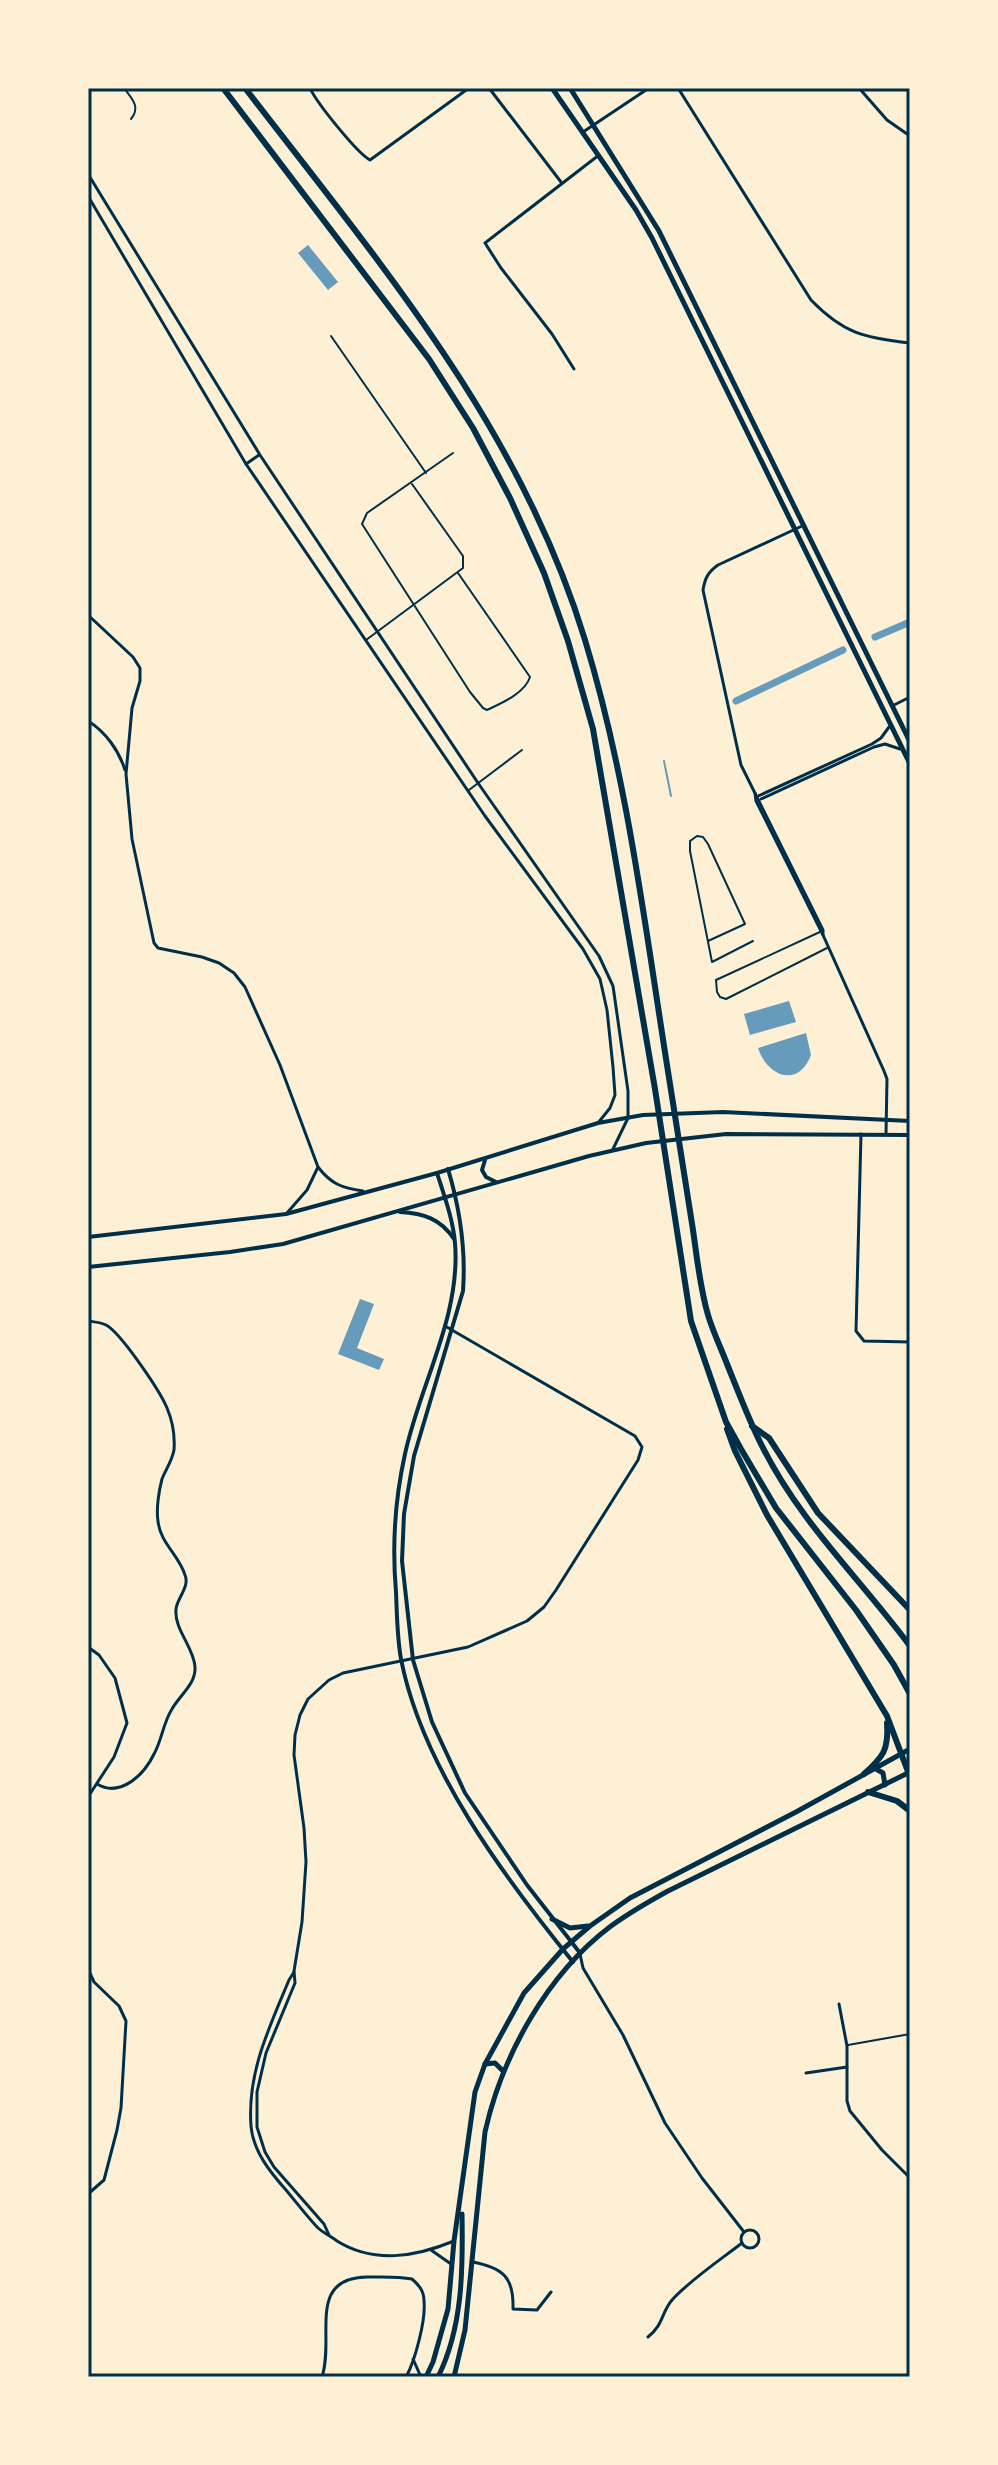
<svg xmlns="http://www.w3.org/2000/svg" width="998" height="2465" font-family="Lato,sans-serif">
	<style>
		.water { fill: #669bbc }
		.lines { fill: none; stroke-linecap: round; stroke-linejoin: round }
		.stream { stroke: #669bbc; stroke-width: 2 }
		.canal { stroke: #669bbc; stroke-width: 7 }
		.service { stroke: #003049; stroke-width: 2 }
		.minor { stroke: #003049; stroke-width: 3 }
		.secondary { stroke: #003049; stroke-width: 4 }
		.primary { stroke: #003049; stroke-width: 5 }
		.motorway { stroke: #003049; stroke-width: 6 }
		.neatline { fill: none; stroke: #003049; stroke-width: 3 }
	</style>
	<rect width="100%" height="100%" fill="#fdf0d5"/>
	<g class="water">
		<path d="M308 245 338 282 328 290 298 253Z"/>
		<path d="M789 1001 796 1022 750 1035 744 1014Z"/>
		<path d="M806 1033 811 1055C798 1089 767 1076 758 1048Z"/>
		<path d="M360 1299 374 1304 357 1348 384 1359 379 1370 338 1354Z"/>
	</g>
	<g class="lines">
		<path class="stream" d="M664 761 671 796"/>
		<g class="canal">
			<path d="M875 637 910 622"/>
			<path d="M736 701 843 650"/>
		</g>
		<g class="service">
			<path d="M124 88C132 99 141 107 131 119"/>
			<path d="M331 336 426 473"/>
			<path d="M453 453 367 513 362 524 470 692 483 708 487 710C502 703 525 693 530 677L458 573"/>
			<path d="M366 640 463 568V556L412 484"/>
			<path d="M469 790 522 750"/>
			<path d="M822 931 716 980 717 992 720 997 726 999 827 948"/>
			<path d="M708 941 745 924 708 844 703 837 697 836 690 841V851L712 962 753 941"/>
			<path d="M848 2045 910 2034"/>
		</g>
		<g class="minor">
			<path d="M310 88C316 102 357 153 370 160L469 88"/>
			<path d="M489 88 561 182"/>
			<path d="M678 88 811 300C844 334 865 338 910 343"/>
			<path d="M859 88 887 120 910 136"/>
			<path d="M583 132 649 88"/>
			<path d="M88 174 260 455 478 783 599 956 613 986 628 1091V1118L613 1149"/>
			<path d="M88 196 246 464 485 816 583 949 600 979 607 1010 613 1067 615 1095 610 1108 598 1123"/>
			<path d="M574 369 552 334 501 268 485 243 599 155"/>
			<path d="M246 464 259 455"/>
			<path d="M802 526 718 565C708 572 705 578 703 590L741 765 823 930V935"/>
			<path d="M88 615 133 657 140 668V681L132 708 126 774 132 839 154 943 158 948 202 957 219 963 234 973 245 987 280 1065 318 1167C331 1184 342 1188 363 1191"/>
			<path d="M892 706 910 697"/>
			<path d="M88 721C106 732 119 751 125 770"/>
			<path d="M755 793 756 801 823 935 884 1071 887 1079 886 1134"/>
			<path d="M756 797 872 744 881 738 889 727"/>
			<path d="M761 799 874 747 885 744 900 749"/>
			<path d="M861 1134 856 1331 864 1341 910 1342"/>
			<path d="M287 1213 307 1190 318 1167"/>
			<path d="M88 1321C94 1322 100 1322 106 1325 121 1333 160 1391 167 1408 173 1422 175 1436 174 1450 172 1461 166 1469 162 1479 159 1490 156 1509 158 1521 160 1543 179 1555 185 1575 190 1587 177 1598 176 1609 174 1630 194 1647 195 1667 196 1684 180 1695 172 1709 163 1723 162 1740 154 1754 144 1775 120 1798 97 1784"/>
			<path d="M88 1647 99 1655 115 1678 127 1723 114 1757 88 1797"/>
			<path d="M580 1954 583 1968 623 2035 665 2123 702 2178 744 2232"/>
			<path d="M88 1969 94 1982 119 2006 126 2021 121 2108 117 2130 104 2180 88 2194"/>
			<path d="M294 1972 289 1980C269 2028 247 2073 251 2126 253 2151 270 2172 286 2190 296 2202 306 2215 317 2227 323 2233 331 2236 337 2241 374 2264 415 2257 454 2241"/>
			<path d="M839 2004 847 2046V2101L850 2111 882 2150 910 2178"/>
			<path d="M806 2073 847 2067"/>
			<circle cx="750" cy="2239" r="9"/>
			<path d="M329 2235 324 2224 274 2167 265 2152 257 2127V2092L266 2053 295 1983 294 1971 302 1922 306 1862 304 1828 294 1755 295 1735 300 1715 308 1699 329 1680 343 1673 468 1647 527 1621 544 1607 556 1590 638 1460 642 1447 635 1436 445 1326"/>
			<path d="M431 2250 451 2264"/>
			<path d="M473 2262C503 2268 514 2277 513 2309L537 2310 551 2292"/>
			<path d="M648 2337C664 2324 661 2313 672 2300 690 2280 720 2260 742 2243"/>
			<path d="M413 2359 421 2377"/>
			<path d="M322 2377C335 2337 306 2278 367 2277 382 2277 397 2276 412 2279 419 2285 424 2291 424 2301 426 2320 415 2361 406 2377"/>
		</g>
		<g class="secondary">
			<path d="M485 1160 482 1170 486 1177 496 1182"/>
			<path d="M448 1169C460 1209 466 1249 463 1291L414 1456 404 1514 402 1561 413 1660 432 1722 465 1793 527 1885 580 1953"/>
			<path d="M437 1173C444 1195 453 1219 455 1243 461 1316 420 1384 405 1454 395 1499 392 1546 396 1592 397 1614 397 1637 401 1659 422 1767 504 1877 573 1962"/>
			<path d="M400 1212C423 1213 441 1219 454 1239"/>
			<path d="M88 1237 286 1214 437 1173 598 1123 643 1115 723 1112 910 1121"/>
			<path d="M88 1267 230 1252 283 1244 589 1156 646 1143 726 1134 910 1135"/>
		</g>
		<g class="primary">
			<path d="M552 88 636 210 652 238 910 764"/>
			<path d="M570 88 659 231 910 742"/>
			<path d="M876 1769 883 1773 885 1785"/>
			<path d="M552 1919 570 1928 588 1926"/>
			<path d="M485 2064 495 2063 503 2071"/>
			<path d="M426 2377 433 2362 448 2309 454 2241 475 2092 485 2064 524 1993 563 1949 590 1926 630 1898 796 1812 910 1749"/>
			<path d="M438 2377C463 2327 463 2268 462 2214"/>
			<path d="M454 2377 465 2330 485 2132C502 2056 547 1974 611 1926 629 1913 648 1902 668 1891L910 1772"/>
		</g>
		<g class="motorway">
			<path d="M223 88 429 359 473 428 510 498 544 573 568 641 593 729 655 1089 691 1321 726 1422 741 1449 776 1508 856 1610 894 1665 910 1694"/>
			<path d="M245 88C378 261 520 426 585 640 629 784 646 935 670 1084 678 1132 685 1181 693 1230 697 1258 700 1288 708 1315 713 1332 721 1348 727 1364 738 1391 748 1418 761 1444 800 1523 859 1577 910 1646"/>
			<path d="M752 1426 769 1438 818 1513 910 1610"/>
			<path d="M727 1429 735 1451 767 1515 887 1716 910 1777"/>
			<path d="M864 1774C883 1757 889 1750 887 1723"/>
			<path d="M868 1792 897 1801 910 1811"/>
		</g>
	</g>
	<rect width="998" height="2465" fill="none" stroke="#fdf0d5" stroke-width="180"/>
	<rect x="90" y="90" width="818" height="2285" class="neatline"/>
</svg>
